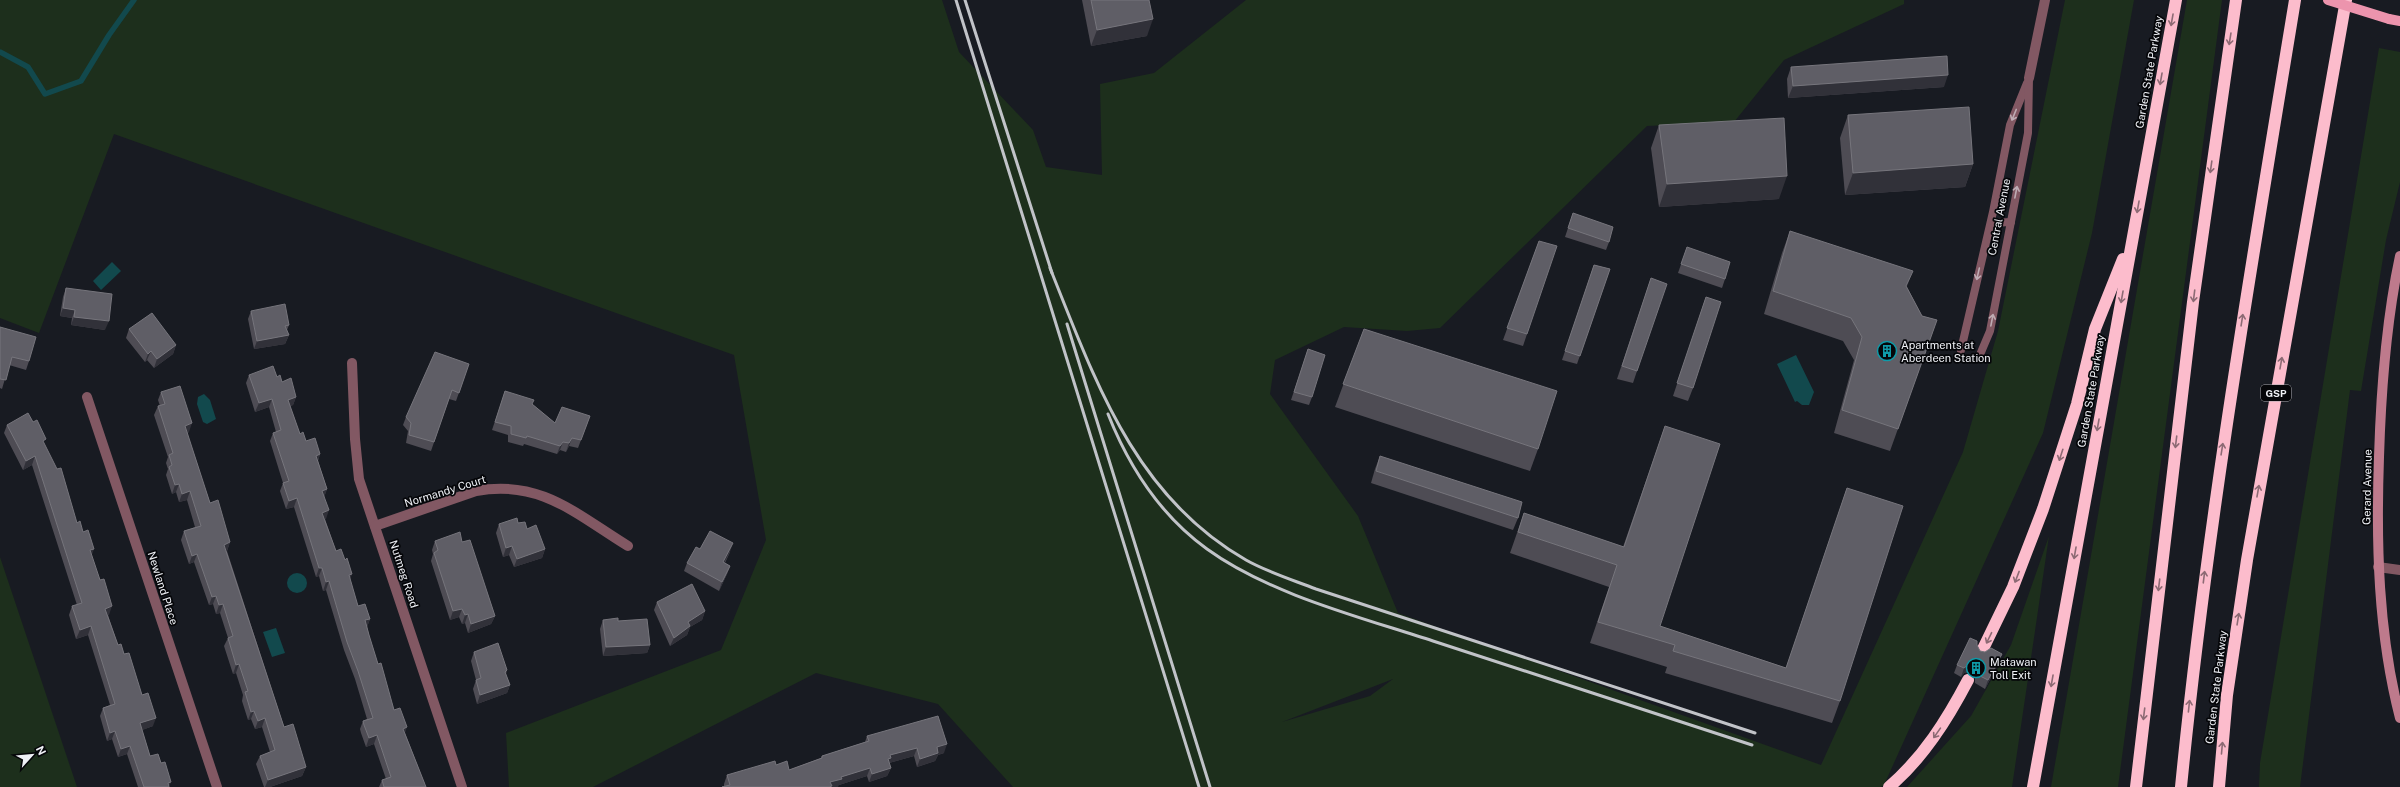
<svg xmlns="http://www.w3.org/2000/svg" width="2400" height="787" font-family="'Public Sans',sans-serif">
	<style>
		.green { fill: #1d2f1c; fill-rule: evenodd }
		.water { fill: #12494d }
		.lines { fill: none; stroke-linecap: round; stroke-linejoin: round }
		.stream { stroke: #12494d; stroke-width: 5.5 }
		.lane { stroke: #825863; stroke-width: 8 }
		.street { stroke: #825863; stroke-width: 10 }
		.secondary { stroke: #be7a8c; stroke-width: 10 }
		.primary { stroke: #ec94ad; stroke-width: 10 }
		.highway { stroke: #fcbccc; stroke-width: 12 }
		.rail { stroke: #c1c3c8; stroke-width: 3 }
		.primary-bridge { stroke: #ec94ad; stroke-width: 10 }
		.wall { fill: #4e4c54 }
		.shaded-wall { fill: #313139 }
		.building { fill: #5f5e66; stroke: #76757c }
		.oneway { stroke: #8d6a74 }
		.oneway2 { stroke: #beacb4 }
		.labels { text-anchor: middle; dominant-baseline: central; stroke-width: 3.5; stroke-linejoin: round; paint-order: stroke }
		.shield { fill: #050609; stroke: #a9aaaf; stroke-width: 1 }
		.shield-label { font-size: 10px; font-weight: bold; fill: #eff1f6 }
		.street-label { font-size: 11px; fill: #eff1f6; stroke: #050609 }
		.poi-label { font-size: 11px; fill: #eff1f6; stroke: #050609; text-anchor: start }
	</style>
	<rect width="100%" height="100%" fill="#181b22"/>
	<g class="green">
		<path d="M0 0H942L959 52 1033 130 1046 167 1102 175 1100 84 1154 73 1246 0H1904V4L1784 60 1734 122 1647 126 1440 328 1407 331 1344 327 1275 360 1270 394 1358 516 1398 613 1821 765 1963 452 1998 331 2065 0H2134L2092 233 2043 433 1884 785 1881 787H1013L938 704 816 673 593 787H509L506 733 721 650 766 540 734 355 114 134 39 333 0 318ZM1393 679 1370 696 1282 722Z"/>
		<path d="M2187 0H2222L2118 787H2051Z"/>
		<path d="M2379 48 2400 52V182L2386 240 2361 391 2350 390 2300 787H2259L2260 763Z"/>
		<path d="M2049 536 2012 787H1907L1971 716 2011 645Z"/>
		<path d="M0 557 77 787H0Z"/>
	</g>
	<g class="water">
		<path d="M112 262 121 271 101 290 93 281Z"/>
		<path d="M1796 355 1814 392 1809 405H1802L1797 401 1795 402 1777 364Z"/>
		<path d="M204 394 210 400 216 419 207 424 203 422 197 404 198 397Z"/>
		<circle cx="297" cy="583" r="10"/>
		<path d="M276 628 285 653 272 657 263 632Z"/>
	</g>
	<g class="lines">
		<path class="stream" d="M0 52 28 67 45 94 81 81 109 35 134 0"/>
		<g class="lane">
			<path d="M1991 223 2011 222"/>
			<path d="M1961 350 1993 212 2010 125 2027 83"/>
			<path d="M1979 357 1990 331 2028 133 2029 78"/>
		</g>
		<g class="street">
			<path d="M2029 78 2045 0"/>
			<path d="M352 363 355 439 359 479 462 787"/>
			<path d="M87 397 217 787"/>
			<path d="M375 526 476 491C540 479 576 514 628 546"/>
			<path d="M2378 567 2400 570"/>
		</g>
		<path class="secondary" d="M2400 256C2386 321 2381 390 2379 457 2376 544 2378 633 2400 718"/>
		<path class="primary" d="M2389 19 2400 21"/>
		<g class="highway">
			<path d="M1981 653 2013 587 2043 509 2077 404 2095 329 2123 259"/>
			<path d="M1889 787C1923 758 1947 720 1968 680"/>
			<path d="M2033 787 2176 0"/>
			<path d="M2136 787 2193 302 2236 0"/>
			<path d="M2181 787C2207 523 2252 262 2295 0"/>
			<path d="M2219 787 2227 695 2247 560 2346 0"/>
		</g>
		<g class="rail">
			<path d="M956 0 1199 787"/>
			<path d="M965 0 1052 273"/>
			<path d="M1050 268C1095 380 1134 496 1246 560 1267 572 1293 580 1316 589L1755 733"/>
			<path d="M1067 324 1210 787"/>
			<path d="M1108 414C1129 467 1160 515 1207 549 1269 594 1360 617 1433 641 1539 676 1646 710 1752 745"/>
		</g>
		<path class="primary-bridge" d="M2328 0 2389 19"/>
	</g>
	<g class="wall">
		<path d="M1082 0H1149L1147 36 1091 46Z"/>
		<path d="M1791 67 1944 87 1788 98 1787 79Z"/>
		<path d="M1848 115 1973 164 1965 187 1845 195 1840 138Z"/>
		<path d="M1659 125 1779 199 1659 207 1651 148Z"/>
		<path d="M1573 213 1609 242 1606 250 1565 237Z"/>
		<path d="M1790 231 1907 287 1922 316 1937 320 1890 451 1834 433 1854 360 1843 341 1764 314 1782 253Z"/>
		<path d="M1539 241 1527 334 1523 346 1503 340Z"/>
		<path d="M1687 247 1725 279 1722 288 1678 273Z"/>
		<path d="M1594 265 1610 269 1577 364 1562 360Z"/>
		<path d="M1651 278 1637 371 1633 383 1617 379Z"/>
		<path d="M66 288 105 330 71 325 72 318 60 316 63 297Z"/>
		<path d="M1706 297 1693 388 1688 401 1673 396Z"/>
		<path d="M251 311 289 325 287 330 289 335 285 344 254 349 248 319Z"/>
		<path d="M0 327 29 361 26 370 9 365 2 389 0 388Z"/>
		<path d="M129 329 176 345 173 354 154 368 147 360 145 362 126 338Z"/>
		<path d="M1364 329 1538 449 1530 471 1335 407Z"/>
		<path d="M1308 349 1312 397 1309 405 1291 400Z"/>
		<path d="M469 364 456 401 449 399 431 451 406 443 408 431 403 425 406 417Z"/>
		<path d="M249 375 277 377 296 397 293 405 290 406 300 434 306 441 320 454 318 461 327 489 324 497 326 519H325L336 551 350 580 358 606 370 619 367 627 369 635 378 664 394 710 405 733 426 787H379L382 780 386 779 374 744 366 747 361 733 360 729 363 721 367 719 355 679 344 650 326 590 323 591 319 576 316 577 294 507 286 509 280 491 283 483 270 441 273 433 276 432 269 407 255 412 246 383Z"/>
		<path d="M505 391 532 404 555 423 590 416 578 448 569 446 566 452 560 450 557 454 524 444 523 446 508 442V435L492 430Z"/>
		<path d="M161 392 189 432 187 433 210 503 230 542 227 551 284 727 306 767 302 776 270 787H264L256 764 260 756 270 752 262 727 255 729 251 719 248 720 242 701 243 695 236 673 233 674 224 646 228 638 220 613 216 614 213 604 209 605 194 562 189 564 181 540 184 531 195 527 187 500 179 502 176 492 172 494 166 475 168 469 166 463 168 457 154 415 158 406H160L158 400Z"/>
		<path d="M7 425 44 444 77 523 91 555 109 615H108L118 645 124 654 142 695 153 726 142 730 150 756 169 787H138L127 754 118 757 112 739 107 741 100 716 103 708 110 705 88 635 76 639 69 615 72 606 77 605 32 465 23 470 4 433Z"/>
		<path d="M1665 426 1660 626 1786 668 1847 488 1840 701 1832 723 1665 673 1667 667 1590 643 1609 587 1510 553 1524 513 1623 547Z"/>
		<path d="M1380 456 1518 518 1513 530 1371 483 1375 469Z"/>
		<path d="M518 523 527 529 545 549 542 558 514 567 509 555 503 557 496 533 499 524Z"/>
		<path d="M435 541 462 542 495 616 491 624 468 633 465 623 462 624 459 617 450 620 431 561 433 554 432 550Z"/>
		<path d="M700 549 730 552 725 563 730 566 727 574 719 591 684 571 687 563Z"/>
		<path d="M657 602 705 611 702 620 690 627 687 635 670 646 654 610Z"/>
		<path d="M603 620 618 621 650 645 647 653 603 656 600 629Z"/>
		<path d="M1977 645 1980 651 1999 662 1985 689 1975 683V676L1971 673H1964L1961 677 1954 673 1957 665Z"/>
		<path d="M474 652 507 670 506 674 510 685 507 693 477 704 473 689 476 680 471 661Z"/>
		<path d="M867 736 944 753 938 755 935 761 917 767 914 756 889 763 891 768 887 776 869 782 867 776 839 785 724 786V784L727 775 776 765 789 770 821 758 822 756 865 742Z"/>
	</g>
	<g class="shaded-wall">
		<path d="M1153 19 1147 36 1091 46 1097 30Z"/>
		<path d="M1948 75 1944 87 1788 98 1793 86Z"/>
		<path d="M1973 164 1965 187 1845 195 1853 173Z"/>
		<path d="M1787 176 1779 199 1659 207 1667 184Z"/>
		<path d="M1913 271 1904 294 1906 286Z"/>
		<path d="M63 308 75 310 72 318 60 316Z"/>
		<path d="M74 317 109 321 105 330 71 325Z"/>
		<path d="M289 335 285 344 254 349 257 341Z"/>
		<path d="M176 345 173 354 154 368 157 359Z"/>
		<path d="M151 351 147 360 145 362 148 354Z"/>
		<path d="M296 397 293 405 285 408 288 400Z"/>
		<path d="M272 399 269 407 255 412 259 403Z"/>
		<path d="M192 423 189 432 182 434 185 426Z"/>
		<path d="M572 438 569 446 566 452 569 443Z"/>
		<path d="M563 442 560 450 557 454 560 446Z"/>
		<path d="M320 454 317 463 316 456Z"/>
		<path d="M35 456 32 465 23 470 26 461Z"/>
		<path d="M179 484 176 492 172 494 175 485Z"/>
		<path d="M327 489 324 498 322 491Z"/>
		<path d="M190 491 187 500 179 502 182 494Z"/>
		<path d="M297 498 294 507 286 509 289 501Z"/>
		<path d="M329 510 326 519 319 521 322 513Z"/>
		<path d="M230 542 227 551 221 553 224 545Z"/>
		<path d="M733 543 730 552 720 571 723 562Z"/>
		<path d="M512 546 509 555 503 557 506 548Z"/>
		<path d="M94 549 91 557 90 550Z"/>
		<path d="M545 549 542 558 514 567 517 559Z"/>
		<path d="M197 554 194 562 189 564 192 556Z"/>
		<path d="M730 566 727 574 719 591 722 582Z"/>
		<path d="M319 568H322L319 576 316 577Z"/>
		<path d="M352 574 349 583V575Z"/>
		<path d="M329 581 326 590 323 591 326 582Z"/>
		<path d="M216 596 213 604 209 605 212 597Z"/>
		<path d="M223 604 220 613 216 614 219 605Z"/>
		<path d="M112 606 109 615 102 617 105 609Z"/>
		<path d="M462 609 459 617 450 620 453 611Z"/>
		<path d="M705 611 702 620 690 627 687 635 670 646 674 638 688 622Z"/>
		<path d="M468 614 465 623 462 624 465 615Z"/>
		<path d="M495 616 491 624 468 633 471 624Z"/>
		<path d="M370 619 367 627 365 620Z"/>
		<path d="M91 626 88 635 76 639 80 630Z"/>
		<path d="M650 645 647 653 603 656 606 647Z"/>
		<path d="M2002 654 1999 662 1985 689 1988 680Z"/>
		<path d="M239 664 236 673 233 674 236 665Z"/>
		<path d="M1968 665H1974L1971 673H1964L1961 677 1964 668Z"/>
		<path d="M510 685 507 693 477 704 480 695Z"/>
		<path d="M254 711 251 719 248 720 251 712Z"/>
		<path d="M156 718 153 726 137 732 140 723Z"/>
		<path d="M265 718 262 727 255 729 258 721Z"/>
		<path d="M407 727 404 736 403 729Z"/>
		<path d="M115 731 112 739 107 741 110 733Z"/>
		<path d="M377 735 374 744 366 747 369 738Z"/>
		<path d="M947 744 944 753 938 755 935 761 917 767 920 759 937 747Z"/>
		<path d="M130 746 127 754 118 757 121 749Z"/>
		<path d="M917 748 914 756 889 763 885 767 890 755Z"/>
		<path d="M306 767 302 776 270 787H265L268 780Z"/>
		<path d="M870 768 867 776 839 785 838 787H828L830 782 841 777Z"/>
		<path d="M891 768 887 776 869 782 872 774Z"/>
		<path d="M171 782 169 787H166L168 783Z"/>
	</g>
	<g class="building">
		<path d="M1091 0H1149L1153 19 1097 30Z"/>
		<path d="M1947 56 1948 75 1793 86 1791 67Z"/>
		<path d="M1969 107 1973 164 1853 173 1848 115Z"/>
		<path d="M1784 118 1787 176 1667 184 1659 125Z"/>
		<path d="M1573 213 1613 227 1609 242 1568 228Z"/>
		<path d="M1790 231 1913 271 1906 286 1922 316 1937 320 1898 429 1842 410 1862 337 1851 318 1773 291Z"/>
		<path d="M1539 241 1557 246 1527 334 1507 328Z"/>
		<path d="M1687 247 1730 262 1725 279 1681 264Z"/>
		<path d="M1594 265 1610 269 1580 356 1565 351Z"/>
		<path d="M1651 278 1667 284 1637 371 1622 366Z"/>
		<path d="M66 288 112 294 109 321 74 317 75 310 63 308Z"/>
		<path d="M1706 297 1721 302 1693 388 1677 383Z"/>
		<path d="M285 304 289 325 285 326 289 335 257 341 251 311Z"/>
		<path d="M152 313 176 345 157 359 151 351 148 354 129 329Z"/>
		<path d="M0 327 36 337 29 361 12 357 6 380 0 379Z"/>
		<path d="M1364 329 1557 391 1538 449 1343 384Z"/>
		<path d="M1308 349 1325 355 1312 397 1294 392Z"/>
		<path d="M435 352 469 364 459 393 452 390 434 442 409 435 411 423 406 417Z"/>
		<path d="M273 366 277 377 280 375 282 382 291 378 296 397 288 400 300 434 303 432 306 441 315 438 320 454 316 456 327 489 322 491 329 510 322 513 336 551 341 549 345 560 347 558 352 574 349 575 358 606 365 604 370 619 365 620 369 635 378 664 381 663 394 710 400 708 407 727 403 729 426 787H384L382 780 391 777 377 735 369 738 364 725 363 721 373 718 358 671 347 642 329 581 326 582 322 568H319L297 498 289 501 283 483 289 481 273 433 281 430 272 399 259 403 249 375Z"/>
		<path d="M180 386 192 423 185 426 210 503 218 500 230 542 224 545 248 618 284 727 293 724 306 767 268 780 260 756 275 750 265 718 258 721 254 711 251 712 245 692 248 691 239 664 236 665 228 638 233 636 223 604 219 605 216 596 212 597 197 554 192 556 184 531 201 526 190 491 182 494 179 484 175 485 169 467 172 465 169 455 173 453 158 406 165 404 161 392Z"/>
		<path d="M505 391 534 400 532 404 555 423 562 407 590 416 581 440 572 438 569 443 563 442 560 446 527 436 526 438 511 434V426L495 422Z"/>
		<path d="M28 413 33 422 37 420 46 439 43 441 57 469 61 468 77 523 80 521 83 532 88 530 94 549 90 550 100 580 104 579 112 606 105 609 118 645 121 644 124 654 129 653 142 695 148 693 156 718 140 723 150 756 158 754 161 763 165 762 171 782 168 783 169 787H144L130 746 121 749 115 731 110 733 103 708 115 704 91 626 80 630 72 606 82 603 35 456 26 461 7 425Z"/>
		<path d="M1665 426 1720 444 1660 626 1786 668 1847 488 1903 506 1840 701 1673 651 1675 645 1598 622 1617 565 1518 532 1524 513 1624 547Z"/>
		<path d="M1380 456 1522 502 1518 518 1376 471Z"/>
		<path d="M517 518 518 523 525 522 527 529 536 525 545 549 517 559 512 546 506 548 499 524Z"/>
		<path d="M710 531 733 543 723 562 730 566 722 582 687 563 696 547 700 549Z"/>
		<path d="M460 532 462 542 470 540 495 616 471 624 468 614 465 615 462 609 453 611 434 553 438 550 435 541Z"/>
		<path d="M692 584 705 611 688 622 690 626 674 638 657 602Z"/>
		<path d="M618 618V621L647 619 650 645 606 647 603 620Z"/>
		<path d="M1970 638 1977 641V645L1980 651 1985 652 1991 648 2002 654 1988 680 1978 675V668L1974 665H1968L1964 668 1957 665Z"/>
		<path d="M498 643 507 670 505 672 510 685 480 695 476 680 481 678 474 652Z"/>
		<path d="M938 716 947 744 937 747 938 753 920 759 917 748 890 755 891 758 888 759 891 768 872 774 870 768 841 777 842 779 830 782 832 786 829 787H722L730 785 727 775 775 761 776 765 787 761 789 770 822 758V756L869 741 867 736Z"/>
	</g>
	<defs><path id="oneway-shaft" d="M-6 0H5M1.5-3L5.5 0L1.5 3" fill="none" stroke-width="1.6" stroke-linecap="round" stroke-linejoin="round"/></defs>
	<g class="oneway">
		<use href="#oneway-shaft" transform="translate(2172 20) rotate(100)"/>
		<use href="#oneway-shaft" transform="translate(2230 39) rotate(99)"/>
		<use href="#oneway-shaft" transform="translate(2161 79) rotate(100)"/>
		<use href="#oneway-shaft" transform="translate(2211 167) rotate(98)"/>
		<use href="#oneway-shaft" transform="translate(2138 207) rotate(100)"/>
		<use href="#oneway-shaft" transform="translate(2194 296) rotate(97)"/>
		<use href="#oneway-shaft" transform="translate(2122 297) rotate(100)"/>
		<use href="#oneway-shaft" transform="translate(2242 320) rotate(-81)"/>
		<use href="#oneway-shaft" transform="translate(2281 363) rotate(-80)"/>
		<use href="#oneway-shaft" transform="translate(2098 425) rotate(100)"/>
		<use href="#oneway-shaft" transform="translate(2176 442) rotate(97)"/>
		<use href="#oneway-shaft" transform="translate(2222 449) rotate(-81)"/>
		<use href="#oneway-shaft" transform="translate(2061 455) rotate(108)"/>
		<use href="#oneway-shaft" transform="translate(2258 491) rotate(-80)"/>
		<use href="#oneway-shaft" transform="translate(2075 553) rotate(100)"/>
		<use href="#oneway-shaft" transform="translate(2017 577) rotate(111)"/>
		<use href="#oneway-shaft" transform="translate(2204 577) rotate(-83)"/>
		<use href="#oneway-shaft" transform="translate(2159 585) rotate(97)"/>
		<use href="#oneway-shaft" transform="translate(2238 619) rotate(-81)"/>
		<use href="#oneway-shaft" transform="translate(1989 638) rotate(116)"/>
		<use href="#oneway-shaft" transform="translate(2052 681) rotate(100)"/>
		<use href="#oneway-shaft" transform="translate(2189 706) rotate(-84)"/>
		<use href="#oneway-shaft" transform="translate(2144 714) rotate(97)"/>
		<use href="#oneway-shaft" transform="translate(1937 733) rotate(125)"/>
		<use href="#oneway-shaft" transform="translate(2222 748) rotate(-85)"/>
	</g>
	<g class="oneway2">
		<use href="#oneway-shaft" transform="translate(2014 115) rotate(112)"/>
		<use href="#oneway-shaft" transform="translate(2016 192) rotate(-79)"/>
		<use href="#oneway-shaft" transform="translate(1978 274) rotate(103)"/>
		<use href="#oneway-shaft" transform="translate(1992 320) rotate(-79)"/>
	</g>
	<defs>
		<g id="building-ring" transform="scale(1)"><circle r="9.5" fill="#050609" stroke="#0f9aa8" stroke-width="1.5"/><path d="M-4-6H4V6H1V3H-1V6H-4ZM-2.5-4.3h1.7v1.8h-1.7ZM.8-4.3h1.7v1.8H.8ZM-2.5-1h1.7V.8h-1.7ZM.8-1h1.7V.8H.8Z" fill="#0f9aa8"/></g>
	</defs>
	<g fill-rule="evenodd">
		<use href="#building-ring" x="1887" y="351"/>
		<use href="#building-ring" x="1976" y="668"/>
	</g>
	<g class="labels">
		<rect class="shield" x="2261" y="385" width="30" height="16" rx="3"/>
		<g class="shield-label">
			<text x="2276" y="393">GSP</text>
		</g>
		<g class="street-label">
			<text transform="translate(2149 72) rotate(-80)">Garden State Parkway</text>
			<text transform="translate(1999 217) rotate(-79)">Central Avenue</text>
			<text transform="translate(2091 391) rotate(-80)">Garden State Parkway</text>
			<text transform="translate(2367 487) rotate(-89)">Gerard Avenue</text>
			<text transform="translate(445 491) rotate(-17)">Normandy Court</text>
			<text transform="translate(404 574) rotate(72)">Nutmeg Road</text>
			<text transform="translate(163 588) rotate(72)">Newland Place</text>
			<text transform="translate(2216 687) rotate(-83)">Garden State Parkway</text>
		</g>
		<g class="poi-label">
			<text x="1901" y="345">Apartments at<tspan x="1901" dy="13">Aberdeen Station</tspan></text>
			<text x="1990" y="662">Matawan<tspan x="1990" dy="13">Toll Exit</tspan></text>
		</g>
	</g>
	<g transform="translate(32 755) rotate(63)" stroke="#050609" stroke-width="3" paint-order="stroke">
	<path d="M0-3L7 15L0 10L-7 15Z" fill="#eff1f6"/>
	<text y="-6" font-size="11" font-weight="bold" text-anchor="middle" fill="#eff1f6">N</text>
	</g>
</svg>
